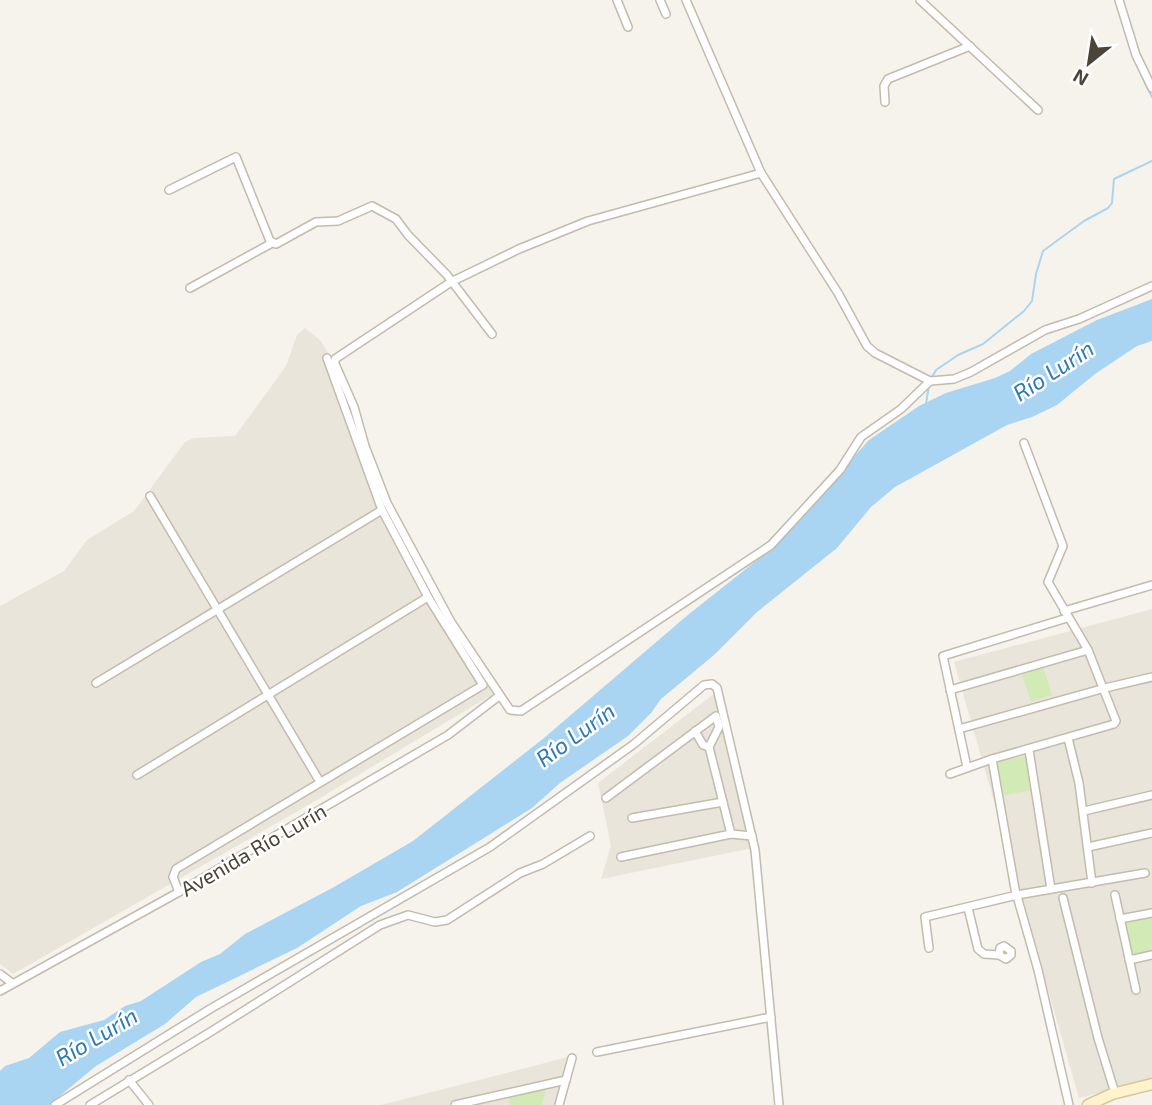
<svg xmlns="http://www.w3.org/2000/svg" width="1152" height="1105" font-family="'Exo 2',sans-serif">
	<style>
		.residential { fill: #eae5da }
		.green { fill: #d2eab5 }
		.water { fill: #a9d4f2 }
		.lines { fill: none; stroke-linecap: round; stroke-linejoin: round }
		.stream { stroke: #a9d4f2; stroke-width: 2 }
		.street-casing { stroke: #c2bbae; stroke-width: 10 }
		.secondary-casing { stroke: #d6c79b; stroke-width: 13 }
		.street { stroke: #fff; stroke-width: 7 }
		.secondary { stroke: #fff3cd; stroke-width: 10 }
		.labels { text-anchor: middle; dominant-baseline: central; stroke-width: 5; stroke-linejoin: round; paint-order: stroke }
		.street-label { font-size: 21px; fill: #4b4439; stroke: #fff }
		.water-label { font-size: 23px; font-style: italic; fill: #2e7ab2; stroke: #fff }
	</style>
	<rect width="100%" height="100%" fill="#f6f3ec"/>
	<g class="residential">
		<path d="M305 328 320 340 328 353 386 510 432 596 493 694 317 800 13 974 0 964V606L64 571 87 540 134 511 185 442 194 438 235 436 286 366 297 335Z"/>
		<path d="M1152 609V1079L1079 1098 954 662Z"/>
		<path d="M715 693 753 848 601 879 611 846 598 783Z"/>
		<path d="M576 1055 562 1105H381Z"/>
	</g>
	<g class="green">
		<path d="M1043 667 1052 695 1031 702 1022 674Z"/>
		<path d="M1027 756 1033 790 1004 795 995 761Z"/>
		<path d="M1152 916V951L1132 955 1125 921Z"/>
		<path d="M546 1088 542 1105H510L508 1097Z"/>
	</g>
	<path class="water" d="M1152 299V341L1137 346 1095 374 1057 405 1032 417 1007 425 895 487 871 507 837 548 757 612 714 655 661 699 651 713 628 736 560 783 532 808 397 892 361 906 297 948 196 997 165 1024 96 1066 49 1105H0V1071L5 1066 29 1058 60 1032 104 1020 125 1006 141 1001 201 962 220 954 245 934 334 887 413 841 544 738 689 614 770 550 869 440 919 406 946 393 995 378 1010 371 1031 354 1097 320Z"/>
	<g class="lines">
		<g class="stream">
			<path d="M1141 74 1152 97"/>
			<path d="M932 377 936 370 958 355 983 344 1024 311 1032 301 1036 274 1043 251 1084 221 1108 208 1112 203 1114 179 1152 161"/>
			<path d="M926 404 929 385"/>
		</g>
		<g class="street-casing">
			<g id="street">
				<path d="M617 0 628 27"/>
				<path d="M660 0 666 14"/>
				<path d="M686 0 761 173 838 293 867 346 875 353 930 381"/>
				<path d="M920 0 1038 110"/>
				<path d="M1119 0 1136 55 1152 88"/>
				<path d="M885 102 884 86 888 79 970 46"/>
				<path d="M761 173 588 221 519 249 451 282 335 359V364L354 407 365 446 387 503 451 622 510 710 521 711 771 545 840 470 861 437 901 409 930 381 954 379 971 372 1045 330 1079 319 1152 286"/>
				<path d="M169 190 236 157 270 241 276 244 316 222 338 221 372 206 396 219 408 235 447 275 492 334"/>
				<path d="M190 288 272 243"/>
				<path d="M150 496 320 782"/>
				<path d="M1064 611 1152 585"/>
				<path d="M96 683 382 510"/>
				<path d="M950 690 1088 650"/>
				<path d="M959 729 1105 688 1152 677"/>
				<path d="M695 731 703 745 709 747"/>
				<path d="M1068 738 1079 783 1092 883"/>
				<path d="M1029 750 1051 889"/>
				<path d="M992 759 1015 889 1038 970 1069 1105"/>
				<path d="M967 767 943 656 1067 618"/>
				<path d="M950 774 992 759 1114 724 1116 721 1088 650 1048 582 1063 546 1024 443"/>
				<path d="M137 775 428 597"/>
				<path d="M606 798 716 716 719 727 709 747 731 834 621 857"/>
				<path d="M1084 811 1152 795"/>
				<path d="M632 818 723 802"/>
				<path d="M731 834 752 836"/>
				<path d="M1088 847 1152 833"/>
				<path d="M179 892 173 877 176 869 483 685 428 597 382 510 327 358"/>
				<path d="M1115 895 1136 990"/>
				<path d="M1063 898 1098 1038 1115 1093"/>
				<path d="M968 908 978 949 984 954 999 955 1006 959 1011 955V951L1004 946 1000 948 999 955"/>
				<path d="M1120 919 1152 913"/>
				<path d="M929 948 925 917 1017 895 1145 873"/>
				<path d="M1129 960 1152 955"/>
				<path d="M0 974 12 983"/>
				<path d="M0 991 179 892 448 735 499 696"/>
				<path d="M597 1052 771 1017"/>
				<path d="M129 1080 149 1105"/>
				<path d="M55 1105 210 1009 490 847 634 744 704 685 712 684 717 688 755 850 779 1105"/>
				<path d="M90 1105 212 1031 380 925 408 915 435 922 447 920 520 873 543 864 590 836"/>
				<path d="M455 1105 566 1080"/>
				<path d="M559 1105 572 1058"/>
			</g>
		</g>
		<g class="secondary-casing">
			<path id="secondary" d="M1088 1105 1112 1094 1152 1084"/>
		</g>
		<use href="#street" class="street"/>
		<use href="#secondary" class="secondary"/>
	</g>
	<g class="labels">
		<g class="street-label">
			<text transform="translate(253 849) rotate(-30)">Avenida Río Lurín</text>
		</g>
		<g class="water-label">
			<text transform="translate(1053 370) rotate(-33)">Río Lurín</text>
			<text transform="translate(575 734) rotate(-36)">Río Lurín</text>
			<text transform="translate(96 1036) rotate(-31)">Río Lurín</text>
		</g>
	</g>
	<g transform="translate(1089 63) rotate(210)" stroke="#ffffff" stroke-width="5" paint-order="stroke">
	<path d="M0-5L12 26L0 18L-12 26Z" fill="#4b4439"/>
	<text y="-10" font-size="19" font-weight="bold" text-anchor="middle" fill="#4b4439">N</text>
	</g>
</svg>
